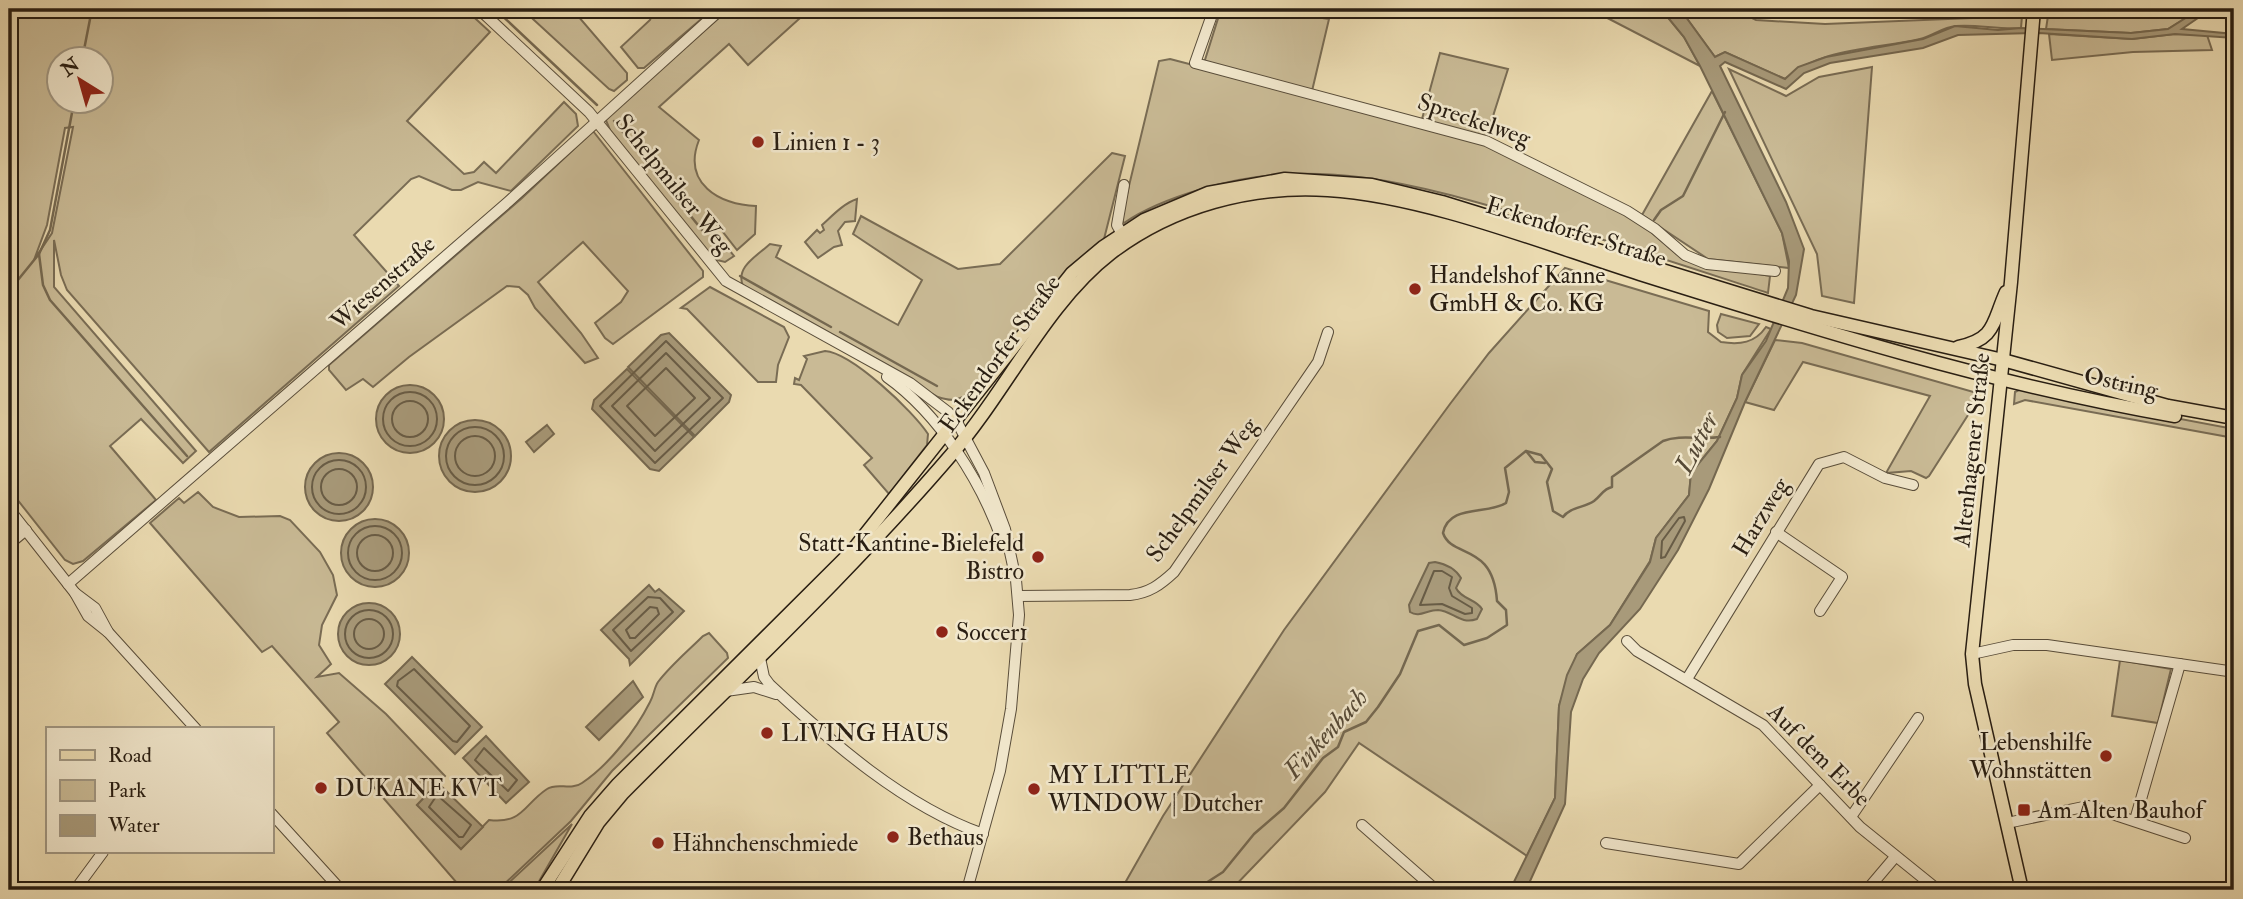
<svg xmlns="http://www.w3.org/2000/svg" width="2243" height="899" font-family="'IM FELL Double Pica',serif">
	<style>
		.green { fill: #c9ba95; stroke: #796c54; stroke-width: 2; fill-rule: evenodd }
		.water { fill: #a89a7a; stroke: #756850; stroke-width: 2 }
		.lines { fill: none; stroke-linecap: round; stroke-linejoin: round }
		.shore { stroke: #685c46; stroke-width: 2 }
		.stream { stroke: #756850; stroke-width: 2.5 }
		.minor-casing { stroke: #594d3a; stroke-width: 12 }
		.major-casing { stroke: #291e12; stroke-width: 15 }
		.minor { stroke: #f1e7cc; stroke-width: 10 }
		.major { stroke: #eadab0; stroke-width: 12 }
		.poi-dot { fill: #8f2418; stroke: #f1e7cc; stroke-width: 2.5 }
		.labels { text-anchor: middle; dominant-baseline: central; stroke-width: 5; stroke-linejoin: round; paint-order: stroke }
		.street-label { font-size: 24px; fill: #291e12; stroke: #f1e7cc }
		.poi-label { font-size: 24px; fill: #291e12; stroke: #f1e7cc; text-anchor: start }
		.water-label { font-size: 26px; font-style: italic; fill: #554936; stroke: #f1e7cc }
	</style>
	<rect width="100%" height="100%" fill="#eadab0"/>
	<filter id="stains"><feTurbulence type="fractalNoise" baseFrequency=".00286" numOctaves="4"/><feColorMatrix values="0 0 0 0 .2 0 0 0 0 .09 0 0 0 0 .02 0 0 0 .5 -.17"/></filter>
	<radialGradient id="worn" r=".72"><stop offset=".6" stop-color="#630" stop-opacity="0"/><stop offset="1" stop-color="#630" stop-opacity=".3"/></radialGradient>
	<g class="green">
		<path d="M9 9H465L490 32 407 121 464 174 474 172 484 162 496 173 564 102 576 114 578 126 511 191 478 182 461 190H452L419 176 411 179 354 235 399 286 209 452 67 290 61 275 54 240V287L196 451 183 463 141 419 110 446 156 500 83 561 73 564 65 560 9 489ZM60 60H102V102H60ZM73 127 52 233 34 260 47 225 65 128Z"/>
		<path d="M522 9H572L627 73V80L614 91 609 89Z"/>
		<path d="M655 9H713L644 68H638L621 47 650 20Z"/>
		<path d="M729 9H810L748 65 729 44 659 107 699 140C682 183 719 205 756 206L755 234 737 250 715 222 710 226 734 256 725 262 713 259 610 130 605 118Z"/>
		<path d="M1221 9H1263L1329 19 1312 91 1204 63Z"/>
		<path d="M1590 9H1661L1684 37 1700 66Z"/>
		<path d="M1680 9H1734L1756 20 1825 24 2022 16 2021 28C1999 30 1977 24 1956 26 1943 27 1932 36 1920 39 1876 49 1819 48 1785 79L1725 52 1715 57Z"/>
		<path d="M2049 9H2200L2168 29 2131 33 2046 29Z"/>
		<path d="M2049 34 2132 39 2175 34 2207 35 2212 50 2133 52 2052 60Z"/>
		<path d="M1440 53 1508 69 1486 138 1422 119Z"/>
		<path d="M1170 59 1466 136 1615 208 1651 232 1684 260 1770 276 1768 293C1691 268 1613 242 1535 219 1425 187 1316 153 1202 189 1175 197 1147 207 1124 223L1121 219 1159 61Z"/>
		<path d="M1872 67 1854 303 1822 296 1817 254 1729 69 1786 96 1819 77Z"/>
		<path d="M1712 91 1782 233 1789 268 1708 259 1642 215Z"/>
		<path d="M593 131 703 271V277L613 344 605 338 595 323 621 302 628 291 583 242 538 282 581 333 598 358 585 363 535 308 528 295 519 287 507 286 409 357 373 387 363 379 346 390 329 370V365L522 198Z"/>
		<path d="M1112 153 1125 156 1104 239 1061 277 967 395C956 401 950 401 938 397L743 286C735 267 757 256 770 244L781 246 776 257 898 325 922 280 853 234 861 216 958 269 1000 264Z"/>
		<path d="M857 199 855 221 845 222 838 231 842 245 834 247 818 258 805 242 817 230 820 233 824 230 822 225C832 216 844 203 857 199Z"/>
		<path d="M1565 268 1709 311 1708 332 1721 342C1740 345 1755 343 1766 327L1771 329 1742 375 1737 398 1717 441 1691 473 1689 495 1656 538 1650 561 1610 625 1577 654 1559 706 1555 798 1527 856 1359 743 1325 792 1231 890H1121L1163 816 1284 630 1450 404 1489 353Z"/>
		<path d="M710 287 784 327 789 337 778 365 776 382H758L687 309 681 308Z"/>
		<path d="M1721 314 1759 324 1750 336 1727 338 1718 332 1717 325Z"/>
		<path d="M1775 340 1802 343 1977 393V401L1929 476 1926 478 1911 471 1886 473 1930 396 1803 362 1774 410 1745 402Z"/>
		<path d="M825 351C852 353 913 411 928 434L927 445 889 494 864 465 872 458 801 385 794 384 795 378 799 380 807 359 804 356Z"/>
		<path d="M2021 389 2234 429V438L2025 400 2014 404 2015 392Z"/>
		<path d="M198 492 213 507 239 517 280 516 290 520 320 552 333 575 337 595 322 625 319 645 331 664 317 677 339 673 386 714 445 776 417 805 461 849 489 820C523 824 523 805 547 789 557 782 571 791 582 783 609 765 636 730 650 702 654 695 654 688 658 682 671 665 688 651 703 636L709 633 727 653 728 658 612 771 571 821 498 890H463L327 733 339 722 272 646 262 652 150 523 179 498 184 503Z"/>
		<path d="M2120 660 2171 669 2158 723 2112 716Z"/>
		<path d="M572 824 534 890H501Z"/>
	</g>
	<g class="water">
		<path d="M1661 9H1680L1715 57 1725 52 1785 79 1798 67 1826 57 1923 39 1955 26 1998 30 2021 28 2131 33 2168 29 2200 9H2211L2182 29 2234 34V38L2175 34 2132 39 2039 33 1958 35 1923 48 1830 63 1804 73 1786 89 1725 62 1720 66 1786 202 1804 249 1796 295 1745 402 1709 489 1678 550 1640 609 1599 653 1583 679 1571 712 1565 804 1526 890H1510L1555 798 1559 706 1567 675 1577 654 1610 625 1650 562 1656 538 1689 495 1691 473 1717 441 1737 398 1742 375 1766 341 1788 288 1789 261 1782 233 1700 66 1684 37Z"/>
		<path d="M669 333 731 395 729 402 695 436 628 367 661 335Z"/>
		<path d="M627 369 694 437 659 471 650 469 592 409 594 400Z"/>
		<circle cx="410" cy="419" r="34"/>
		<circle cx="475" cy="456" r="36"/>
		<path d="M547 425 554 434 534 452 526 442Z"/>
		<circle cx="339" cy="487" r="34"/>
		<circle cx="375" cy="553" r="34"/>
		<path d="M1435 562C1446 564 1455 568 1461 578L1456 588C1461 599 1476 599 1482 609L1477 619C1460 625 1453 611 1438 610 1427 610 1419 618 1410 612L1409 605 1429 563Z"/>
		<path d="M649 585 655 592 659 589 684 611 630 665 629 659 601 630Z"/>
		<circle cx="369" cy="634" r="31"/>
		<path d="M412 657 482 727 455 754 385 684Z"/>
		<path d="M633 681 643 697 599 740 586 727Z"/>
		<path d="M486 736 529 782 506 803 463 758Z"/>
		<path d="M438 783 483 827 461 849 417 805Z"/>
	</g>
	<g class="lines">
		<g class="shore">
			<path d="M666 341 723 398 655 463 600 406Z"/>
			<path d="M666 353 710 398 655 451 612 406Z"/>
			<path d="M666 368 695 398 655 436 627 406Z"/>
			<circle cx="410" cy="419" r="27"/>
			<circle cx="410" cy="419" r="18"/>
			<circle cx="475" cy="456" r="29"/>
			<circle cx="475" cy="456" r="20"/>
			<circle cx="339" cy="487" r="27"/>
			<circle cx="339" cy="487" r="18"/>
			<path d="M1684 517 1685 521 1665 557 1661 558 1662 541 1679 518Z"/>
			<circle cx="375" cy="553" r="27"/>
			<circle cx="375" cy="553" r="18"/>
			<path d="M1434 571H1442L1452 577 1449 588 1452 596 1472 608V613L1465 614 1442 604 1420 605Z"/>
			<path d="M648 597 660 598 673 612 631 651 613 630Z"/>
			<path d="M650 607 657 608 659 614 635 638H630L626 630Z"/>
			<circle cx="369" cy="634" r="24"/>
			<circle cx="369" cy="634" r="15"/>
			<path d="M414 669 470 726 457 742 453 741 397 686 398 681Z"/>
			<path d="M484 748 517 780 508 791 475 760Z"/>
			<path d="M437 795 471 825 463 837H459L429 807Z"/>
		</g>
		<g class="stream">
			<path d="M495 9 597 105"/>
			<path d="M82 60 92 9"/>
			<path d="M614 121 702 230"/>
			<path d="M1654 220 1661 210 1683 196 1725 112"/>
			<path d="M39 254 43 285 50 300 187 456"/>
			<path d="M740 276 831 327"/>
			<path d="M9 291 39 254 50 230 74 102"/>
			<path d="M840 332 937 386"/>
			<path d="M1526 451 1535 462 1545 463"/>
			<path d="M9 699 13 693"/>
			<path d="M1195 890 1223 872 1254 834 1284 808 1323 758 1338 747 1344 732 1366 722 1378 707 1400 674 1418 631 1439 625 1464 645 1487 638 1507 625 1506 610 1497 601C1493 542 1452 559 1443 533 1449 504 1487 515 1506 503L1509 492 1505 468 1526 451 1541 455 1552 469 1547 482 1553 511 1563 517C1570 507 1584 508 1594 501 1602 495 1603 489 1612 487V477L1663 441C1680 434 1701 440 1720 437"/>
		</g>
		<g class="minor-casing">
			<g id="minor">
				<path d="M479 9 589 112 726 281 910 383 948 412 957 422 984 473 1005 529 1016 580 1019 615 1011 709 1000 771 967 890"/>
				<path d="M1214 9 1195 63 1486 141 1627 211 1655 229 1685 255 1707 264 1775 271"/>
				<path d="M1303 9 1334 12"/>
				<path d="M1122 234 1117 225 1124 185"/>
				<path d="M887 377C939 414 982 482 1003 543"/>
				<path d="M9 509 75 593 88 616 108 632"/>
				<path d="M1776 532 1842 577 1820 611"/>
				<path d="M9 544 26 530"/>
				<path d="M68 584 508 202 721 9"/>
				<path d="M75 593 95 608 108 632 196 729"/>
				<path d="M1018 596 1130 595C1149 593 1160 585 1174 572L1318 362 1328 332"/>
				<path d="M1627 641 1637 651 1763 725 1860 827 1938 890"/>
				<path d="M1972 654 2013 645H2047L2228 671"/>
				<path d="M760 658 764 677 770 685C832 743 904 806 983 834"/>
				<path d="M1687 679 1819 464 1844 457 1885 478 1913 485"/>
				<path d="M726 691 754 687 776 694"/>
				<path d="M271 813 341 890"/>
				<path d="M1851 817 1918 718"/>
				<path d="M2135 820 2180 664"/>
				<path d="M2007 823 2088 806 2185 838"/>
				<path d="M1362 825 1436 890"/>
				<path d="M1606 843 1739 864 1820 785"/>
				<path d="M75 890 103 852"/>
				<path d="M1867 890 1895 857"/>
				<path d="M2127 890 2128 889"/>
			</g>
		</g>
		<g class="major-casing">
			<g id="major">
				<path d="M1958 347C1996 339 1992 323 2006 292"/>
				<path d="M542 890 590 816 618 784 852 551 1072 273 1103 247 1144 220 1208 193 1285 179 1372 185 1442 202 1811 316 2003 360 2168 406 2234 418"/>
				<path d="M557 890 598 823 623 793C734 681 849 574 951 455 1006 392 1046 303 1111 253 1173 206 1251 185 1328 190 1426 196 1545 244 1640 274 1815 329 1994 385 2175 416"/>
				<path d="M2022 890 1975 684 1972 654 2011 282 2034 9"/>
			</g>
		</g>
		<use href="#minor" class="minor"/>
		<use href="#major" class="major"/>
	</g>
	<g class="poi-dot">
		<circle cx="758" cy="142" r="7"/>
		<circle cx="1415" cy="289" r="7"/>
		<circle cx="1038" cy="557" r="7"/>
		<circle cx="942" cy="632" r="7"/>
		<circle cx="767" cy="733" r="7"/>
		<circle cx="2106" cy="756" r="7"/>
		<circle cx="321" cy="788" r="7"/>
		<circle cx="1034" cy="789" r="7"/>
		<rect x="2017" y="803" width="14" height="14" rx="3.5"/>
		<circle cx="893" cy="837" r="7"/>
		<circle cx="658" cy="843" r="7"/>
	</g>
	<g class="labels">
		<g class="street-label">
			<text transform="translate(1474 120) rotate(19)">Spreckelweg</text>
			<text transform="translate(674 184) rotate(51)">Schelpmilser Weg</text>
			<text transform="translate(1576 232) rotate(17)">Eckendorfer Straße</text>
			<text transform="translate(383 283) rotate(-41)">Wiesenstraße</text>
			<text transform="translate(1000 354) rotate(-54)">Eckendorfer Straße</text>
			<text transform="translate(2121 383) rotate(12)">Ostring</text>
			<text transform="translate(1972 450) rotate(-84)">Altenhagener Straße</text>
			<text transform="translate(1202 490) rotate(-54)">Schelpmilser Weg</text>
			<text transform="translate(1761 517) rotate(-59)">Harzweg</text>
			<text transform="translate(1819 755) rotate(45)">Auf dem Erbe</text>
		</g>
		<g class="poi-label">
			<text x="772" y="142">Linien 1 - 3</text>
			<text x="1429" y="275">Handelshof Kanne<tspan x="1429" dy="28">GmbH &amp; Co. KG</tspan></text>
			<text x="1024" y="543" text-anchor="end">Statt-Kantine-Bielefeld<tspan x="1024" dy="28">Bistro</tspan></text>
			<text x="956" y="632">Soccer1</text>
			<text x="781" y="733">LIVING HAUS</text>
			<text x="2092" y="742" text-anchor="end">Lebenshilfe<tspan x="2092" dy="28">Wohnstätten</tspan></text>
			<text x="1048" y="775">MY LITTLE<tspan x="1048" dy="28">WINDOW | Dutcher</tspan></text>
			<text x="335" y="788">DUKANE KVT</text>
			<text x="2038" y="810">Am Alten Bauhof</text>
			<text x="907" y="837">Bethaus</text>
			<text x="672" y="843">Hähnchenschmiede</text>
		</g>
		<g class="water-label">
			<text transform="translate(1697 443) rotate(-63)">Lutter</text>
			<text transform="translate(1326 734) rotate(-48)">Finkenbach</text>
		</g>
	</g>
	<rect width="2243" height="899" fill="none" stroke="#eadab0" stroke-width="35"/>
	<rect x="10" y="10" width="2222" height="878" fill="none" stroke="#291e12" stroke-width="3.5"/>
	<rect x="18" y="18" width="2208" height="864" fill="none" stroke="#291e12" stroke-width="2"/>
	<rect x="46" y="727" width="228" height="126" fill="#f1e7cc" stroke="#a19782" stroke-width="2"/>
	<rect x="60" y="750" width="35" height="10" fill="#eadab0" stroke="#a19782" stroke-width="2"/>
	<text x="108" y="762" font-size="21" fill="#291e12">Road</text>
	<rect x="60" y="780" width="35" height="21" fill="#c9ba95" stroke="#a19782" stroke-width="2"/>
	<text x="108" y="797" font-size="21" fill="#291e12">Park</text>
	<rect x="60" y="815" width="35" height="21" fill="#a89a7a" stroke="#a19782" stroke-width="2"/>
	<text x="108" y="832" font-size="21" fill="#291e12">Water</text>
	<g transform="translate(80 80) rotate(323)"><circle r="33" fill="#f1e7cc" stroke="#a19782" stroke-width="2"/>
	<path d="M0-5L12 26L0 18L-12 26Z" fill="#8f2418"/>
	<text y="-10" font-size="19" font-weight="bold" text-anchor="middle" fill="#291e12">N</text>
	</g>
	<rect width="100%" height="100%" filter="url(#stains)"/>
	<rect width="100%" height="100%" fill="url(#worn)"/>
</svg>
